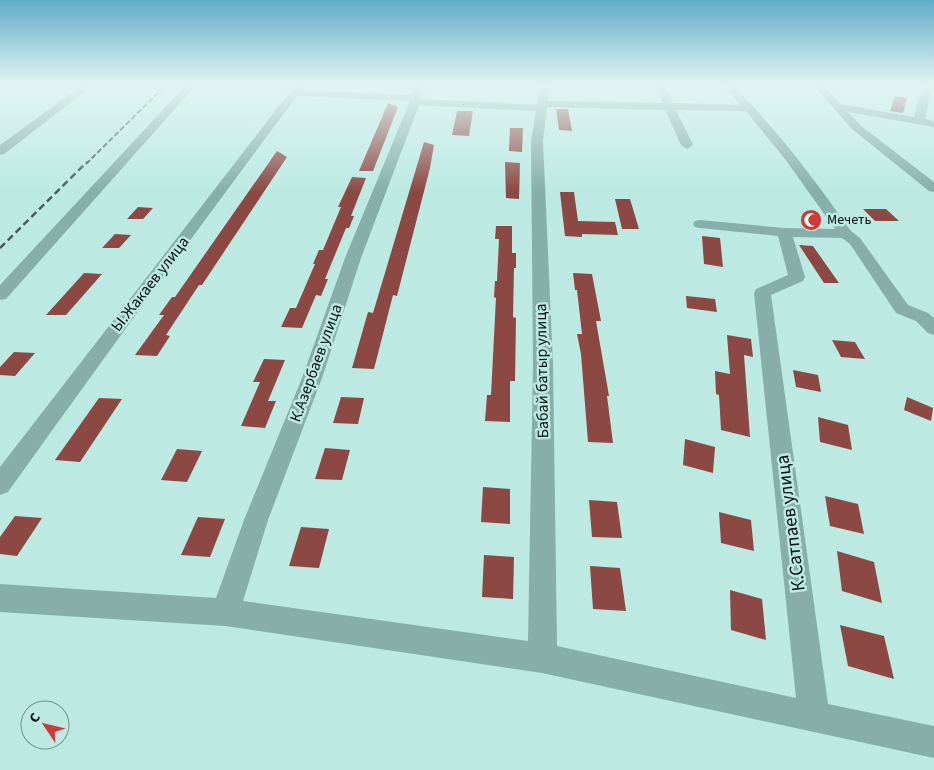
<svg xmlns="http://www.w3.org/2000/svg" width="934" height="770" font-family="'Source Sans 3',sans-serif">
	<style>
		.building { fill: #8c4842 }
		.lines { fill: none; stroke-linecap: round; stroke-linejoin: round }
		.minor { fill: #87aea9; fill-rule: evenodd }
		.rail-far1 { stroke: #465e5b; stroke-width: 2; stroke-dasharray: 5.5 2.5; stroke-linecap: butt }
		.rail { stroke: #465e5b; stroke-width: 2.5; stroke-dasharray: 7 4; stroke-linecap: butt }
		.labels { text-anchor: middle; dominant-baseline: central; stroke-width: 5; stroke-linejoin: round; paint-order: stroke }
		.far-poi-label { font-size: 14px; fill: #02100e; stroke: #bde9e3; text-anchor: start }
		.street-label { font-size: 16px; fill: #02100e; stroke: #bde9e3 }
		.near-street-label { font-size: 19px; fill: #02100e; stroke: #bde9e3 }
	</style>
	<rect width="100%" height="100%" fill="#bde9e3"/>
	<g class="building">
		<path d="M895 96 907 98 903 113 890 111Z"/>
		<path d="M388 103 398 107 373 171H359Z"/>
		<path d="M556 109H568L572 131 559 130Z"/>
		<path d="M457 111H473L469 136 452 135Z"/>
		<path d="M510 128H523L522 152 509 151Z"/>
		<path d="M424 142 434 145 430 168 397 296 393 295 374 369 352 368 368 312 373 313Z"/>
		<path d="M277 151 287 157 202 285H199L166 335 170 336 157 356 135 355 164 315H159L172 297H175Z"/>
		<path d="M505 162 520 163 519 199 506 198Z"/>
		<path d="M352 177 366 178 351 216H354L349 228H346L325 279H328L321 296 316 295 302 328 281 327 290 308H296L315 264H313L319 250H323L341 207H338Z"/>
		<path d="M560 192H574L578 221 615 222 618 235 582 234V237L565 236Z"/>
		<path d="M615 199H630L639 229H622Z"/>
		<path d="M138 207 153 208 143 219H127Z"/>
		<path d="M863 209H886L899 221H875Z"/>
		<path d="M496 226H512V253H516V268H514L513 317 516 318 515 381H510V422L485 421 487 395H491L496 298 494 297 495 281H497L499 239H495Z"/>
		<path d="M115 234 131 235 119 248H102Z"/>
		<path d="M702 236 720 238 723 267 704 264Z"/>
		<path d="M799 245 813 246 839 283H824Z"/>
		<path d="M84 273 102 274 66 315H46Z"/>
		<path d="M573 273 592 274 601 321H596L609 396H607L613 443 588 442 581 354 577 334H582L577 290H575Z"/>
		<path d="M686 296 715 299 717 312 687 308Z"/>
		<path d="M727 335 751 339 753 357 744 355 750 437 721 430 719 395 716 394 715 371 730 374Z"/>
		<path d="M832 340 855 342 865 359 841 357Z"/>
		<path d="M14 352 35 353 15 376 0 375V367Z"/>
		<path d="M264 359 285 360 268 401H276L265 428 241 426 260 382H253Z"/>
		<path d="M793 370 818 375 821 392 796 387Z"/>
		<path d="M341 397 364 398 358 424 333 423Z"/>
		<path d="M907 397 933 408 931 421 904 410Z"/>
		<path d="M99 398 122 399 80 462 55 460Z"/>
		<path d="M818 417 848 425 852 450 820 442Z"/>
		<path d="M685 439 715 447 713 473 683 465Z"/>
		<path d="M325 448 350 450 342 480 315 479Z"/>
		<path d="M177 449 202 451 187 482 161 480Z"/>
		<path d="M483 487 510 489V524L481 522Z"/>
		<path d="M825 496 858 504 864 534 830 526Z"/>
		<path d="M589 500 617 502 622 538 592 537Z"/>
		<path d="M719 512 751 520 754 551 721 543Z"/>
		<path d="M15 516 42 518 17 556 0 554V537Z"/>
		<path d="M198 517 225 519 210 557 181 555Z"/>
		<path d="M301 527 329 529 319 568 289 566Z"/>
		<path d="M837 551 874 562 882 603 842 591Z"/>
		<path d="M484 555 514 557 513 599 482 597Z"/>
		<path d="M590 566 620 568 626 611 593 609Z"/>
		<path d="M730 590 762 599 766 640 731 630Z"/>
		<path d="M840 625 884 636 894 679 848 666Z"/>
	</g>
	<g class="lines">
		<g class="minor">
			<path d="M84 84H95L4 154 0 155V145Z"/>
			<path d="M187 84H197L6 299 0 300V285Z"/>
			<path d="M296 84H306L301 90 413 95 417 84H427L421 99 537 105 540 84H550L548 101 663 103 654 84H664L673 103 741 105 721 84H731C777 129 814 179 851 231L860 238 908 305 928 313 934 318V335L928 333 916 321 896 313 850 244 842 238 793 237 805 277 803 281 771 295 828 704 934 726V758L542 673 225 626 0 612V584L216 598 244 520 302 378 345 258 410 101 297 96C199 227 103 359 8 492L0 495V467ZM419 105 536 111 531 141 533 364 528 641 243 601 268 520 322 378 361 258ZM547 107 665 110 681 145 687 149 693 145 676 110 746 111 785 159 835 229 784 228 700 220 695 221 693 224 695 227 700 228 778 236 788 275 756 289 754 293 796 698 557 646 553 364 543 141Z"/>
			<path d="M812 84H822L841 104 914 117 923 84H933L925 119 934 121V127L848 112 860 125 934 182V192L929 191 852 129Z"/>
		</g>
		<path class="rail-far1" d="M86 164 167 84"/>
		<path class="rail" d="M0 248 87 162"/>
	</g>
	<linearGradient id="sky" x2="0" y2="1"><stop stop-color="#63acc8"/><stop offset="0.44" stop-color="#e1f5f2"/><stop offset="1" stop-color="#e1f5f2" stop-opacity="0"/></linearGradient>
	<rect width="934" height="192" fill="url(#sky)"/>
	<defs>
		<g id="mosque-disc" transform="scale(1.125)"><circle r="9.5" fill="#cb3c39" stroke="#bde9e3"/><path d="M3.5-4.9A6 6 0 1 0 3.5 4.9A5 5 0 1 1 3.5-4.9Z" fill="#fff"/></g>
	</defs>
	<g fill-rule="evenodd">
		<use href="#mosque-disc" x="811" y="220"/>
	</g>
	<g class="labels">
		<g class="far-poi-label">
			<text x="827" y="220">Мечеть</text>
		</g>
		<g class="street-label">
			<text transform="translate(150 284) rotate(-52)">Ы.Жакаев улица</text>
			<text transform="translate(316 363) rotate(-70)">К.Азербаев улица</text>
			<text transform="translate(542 371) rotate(-91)">Бабай батыр улица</text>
		</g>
		<g class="near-street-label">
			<text transform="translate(791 523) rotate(-97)">К.Сатпаев улица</text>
		</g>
	</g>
	<g transform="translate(45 725) rotate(305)"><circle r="24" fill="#bde9e3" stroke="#72928e"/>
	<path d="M0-4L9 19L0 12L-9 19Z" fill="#cb3c39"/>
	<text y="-8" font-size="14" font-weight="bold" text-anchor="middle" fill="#02100e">С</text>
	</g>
</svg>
